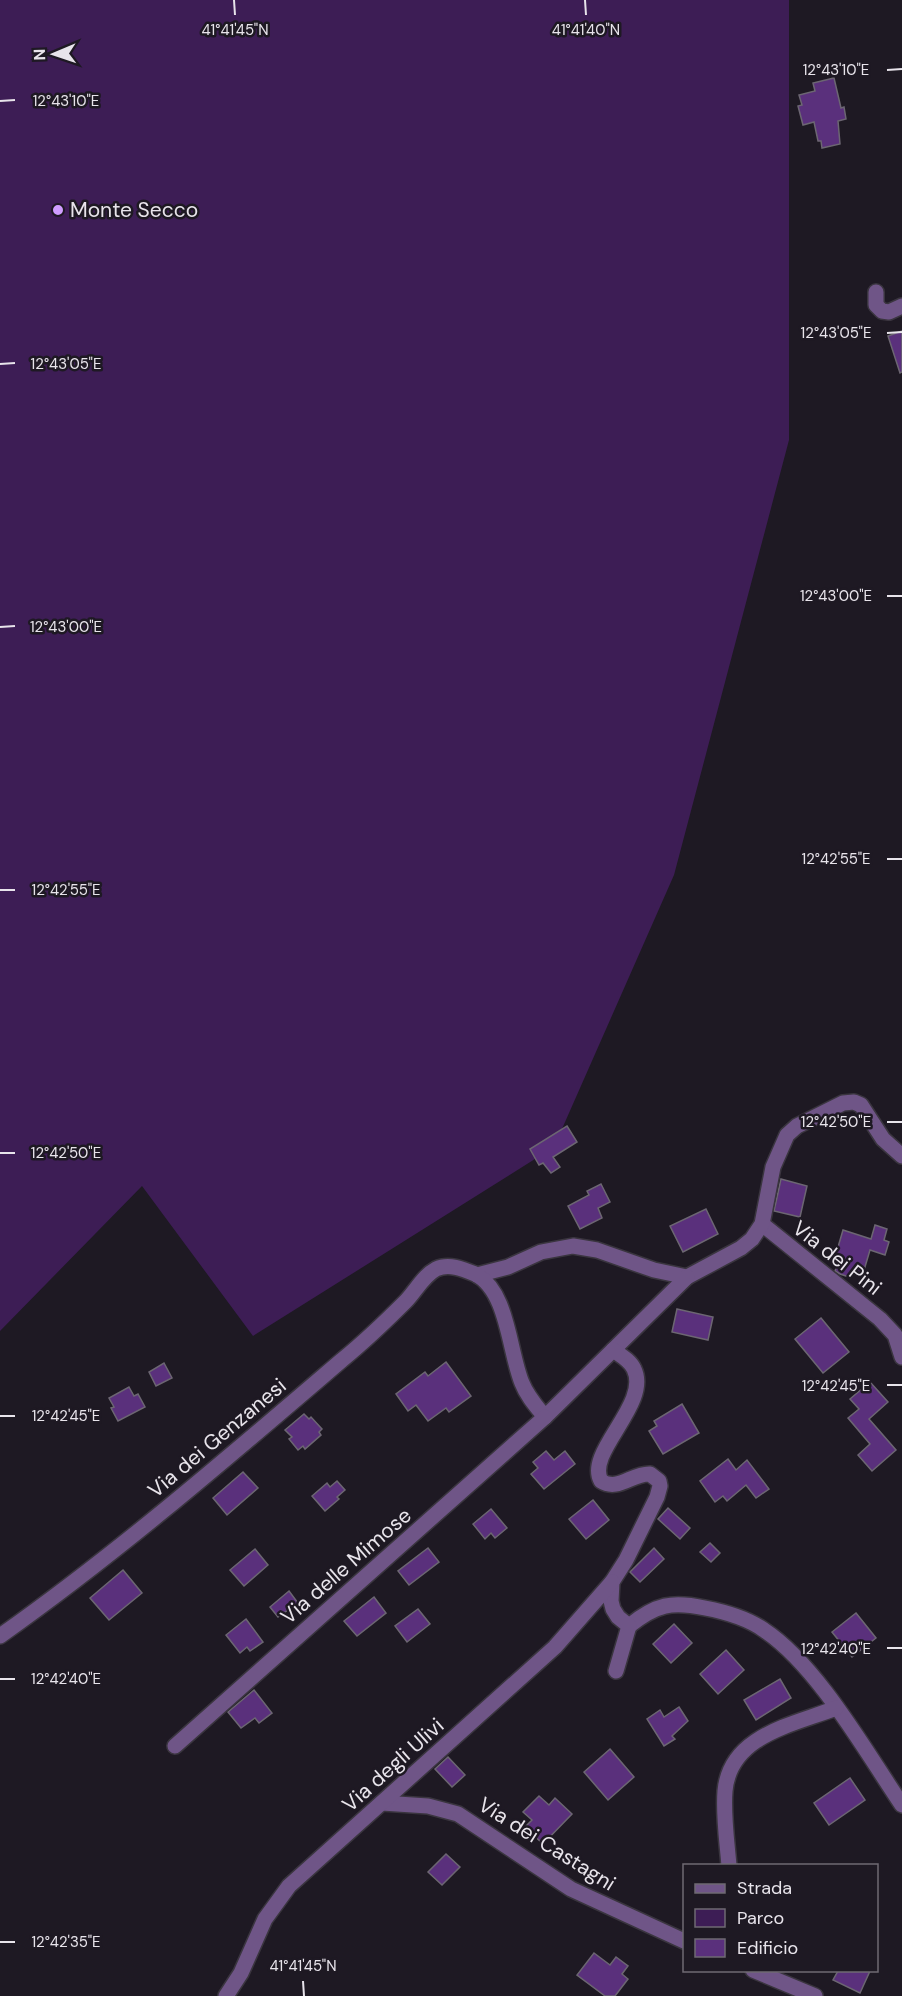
<svg xmlns="http://www.w3.org/2000/svg" width="902" height="1996" font-family="'DM Sans',sans-serif">
	<style>
		.green { fill: #3d1d55 }
		.building { fill: #5a307c; stroke: #6c6672; stroke-width: 1.5 }
		.lines { fill: none; stroke-linecap: round; stroke-linejoin: round }
		.minor-casing { stroke: #3a353f; stroke-width: 18 }
		.minor { stroke: #6f5587; stroke-width: 15 }
		.ticks { fill: none; stroke: #e8e4eb; stroke-width: 2 }
		.poi-dot { fill: #d09dff; stroke: #1e1923; stroke-width: 2 }
		.labels { text-anchor: middle; dominant-baseline: central; stroke-width: 5; stroke-linejoin: round; paint-order: stroke }
		.poi-label { font-size: 21px; fill: #e8e4eb; stroke: #1e1923; text-anchor: start }
		.street-label { font-size: 21px; fill: #e8e4eb; stroke: #1e1923 }
		.ticks-label { font-size: 15px; text-anchor: middle; fill: #e8e4eb; stroke: #1e1923; stroke-width: 5; stroke-linejoin: round; paint-order: stroke }
	</style>
	<rect width="100%" height="100%" fill="#1e1923"/>
	<path class="green" d="M0 0H789V440L674 875 554 1147 253 1336 142 1186 0 1331Z"/>
	<g class="building">
		<path d="M834 78 841 108 844 107 846 119 838 121 840 144 822 148 821 141H818L814 122 803 125 798 106 802 105 799 95 815 91 813 83Z"/>
		<path d="M902 331V372L900 373 888 336Z"/>
		<path d="M567 1126 577 1142 553 1157 560 1167 551 1173 543 1163 539 1165 530 1149Z"/>
		<path d="M781 1179 807 1186 800 1217 774 1211Z"/>
		<path d="M601 1184 610 1202 598 1208 602 1218 580 1229 568 1206 589 1195 587 1191Z"/>
		<path d="M706 1209 718 1234 683 1252 670 1226Z"/>
		<path d="M875 1225 887 1229 884 1240 889 1242 885 1255 870 1250 862 1277 850 1273 849 1277 840 1274 835 1271 837 1266 833 1264 843 1230 871 1239Z"/>
		<path d="M677 1309 713 1317 708 1340 672 1332Z"/>
		<path d="M821 1318 849 1352 823 1373 795 1339Z"/>
		<path d="M446 1362 471 1396 449 1412 446 1408 428 1421 416 1405 408 1411 396 1394 425 1372 428 1376Z"/>
		<path d="M164 1363 172 1378 156 1386 149 1372Z"/>
		<path d="M870 1382 888 1402 869 1419 896 1450 872 1471 858 1455 870 1444 848 1418 859 1409 850 1399Z"/>
		<path d="M129 1387 134 1396 138 1394 145 1407 118 1421 111 1408 114 1407 109 1398Z"/>
		<path d="M682 1404 699 1433 663 1454 649 1431 657 1426 654 1421Z"/>
		<path d="M304 1414 309 1419 311 1417 322 1429 319 1432 321 1435 305 1449 303 1446 298 1450 289 1439 292 1437 285 1430Z"/>
		<path d="M546 1451 554 1460 565 1451 575 1464 544 1489 531 1474 538 1468 533 1462Z"/>
		<path d="M728 1459 736 1470 747 1460 769 1489 756 1498 746 1485 727 1501 723 1496 715 1502 700 1481Z"/>
		<path d="M243 1472 258 1488 227 1515 213 1498Z"/>
		<path d="M337 1481 345 1490 337 1497 339 1499 325 1511 312 1496 327 1483 330 1487Z"/>
		<path d="M593 1500 609 1520 586 1539 569 1519Z"/>
		<path d="M668 1508 690 1528 680 1539 658 1519Z"/>
		<path d="M491 1509 507 1528 495 1538 491 1533 485 1539 473 1524Z"/>
		<path d="M710 1543 720 1553 711 1562 700 1552Z"/>
		<path d="M428 1548 439 1562 409 1585 398 1571Z"/>
		<path d="M654 1548 664 1559 640 1582 630 1572Z"/>
		<path d="M255 1549 268 1565 244 1586 230 1570Z"/>
		<path d="M123 1570 142 1593 109 1620 90 1598Z"/>
		<path d="M289 1591 298 1603 278 1617 270 1607Z"/>
		<path d="M374 1597 386 1613 357 1636 344 1621Z"/>
		<path d="M418 1609 430 1624 407 1642 395 1626Z"/>
		<path d="M856 1613 876 1638 852 1657 832 1632Z"/>
		<path d="M246 1619 263 1642 250 1651 247 1647 240 1653 226 1635Z"/>
		<path d="M674 1624 692 1643 671 1663 653 1644Z"/>
		<path d="M726 1650 744 1670 718 1694 700 1674Z"/>
		<path d="M780 1679 791 1698 756 1720 744 1700Z"/>
		<path d="M254 1690 272 1713 259 1723 255 1718 241 1728 228 1712Z"/>
		<path d="M679 1707 688 1721 672 1736 675 1739 664 1746 647 1719 660 1710 664 1717Z"/>
		<path d="M610 1749 634 1777 608 1800 584 1772Z"/>
		<path d="M448 1757 465 1775 452 1787 435 1769Z"/>
		<path d="M850 1778 865 1800 829 1825 814 1803Z"/>
		<path d="M539 1796 549 1805 555 1798 572 1814 543 1844 525 1827 532 1820 523 1812Z"/>
		<path d="M446 1854 460 1867 442 1885 428 1872Z"/>
		<path d="M594 1953 610 1965 616 1957 628 1966 622 1974 628 1979 615 1996H605L577 1975Z"/>
		<path d="M838 1971H870L860 1993 833 1980Z"/>
	</g>
	<g class="lines">
		<g class="minor-casing">
			<g id="minor">
				<path d="M876 292V305L882 311 889 312 902 306"/>
				<path d="M762 1224 880 1319 895 1335 902 1357"/>
				<path d="M477 1275 508 1267 541 1252 573 1246 597 1250 654 1270 687 1277 741 1248 752 1239 762 1224 773 1167 787 1135 797 1126 843 1103 854 1102 861 1105 883 1139 902 1156"/>
				<path d="M613 1350 687 1277"/>
				<path d="M629 1626C656 1604 672 1601 705 1608 726 1612 747 1618 764 1630 817 1665 866 1752 902 1805"/>
				<path d="M0 1636C119 1552 231 1455 342 1360 364 1342 385 1322 405 1302 415 1292 423 1276 436 1269 449 1263 463 1269 475 1274 508 1290 509 1352 522 1383 527 1396 536 1406 545 1417L613 1350C620 1355 630 1360 634 1369 651 1404 585 1452 601 1481 618 1492 632 1473 650 1474L659 1481 660 1486 657 1497 626 1560 612 1582 611 1601 613 1609 618 1617 629 1626 616 1671"/>
				<path d="M175 1746 545 1417"/>
				<path d="M382 1803 428 1806 458 1814 571 1889 684 1941"/>
				<path d="M729 1866C727 1841 723 1815 725 1791 730 1735 793 1725 836 1708"/>
				<path d="M753 1970 815 1996"/>
				<path d="M226 1996 241 1973 265 1919 289 1886 555 1647 612 1582"/>
			</g>
		</g>
		<use href="#minor" class="minor"/>
	</g>
	<path class="ticks" d="M234 0 235 15M585 0 586 15M887 70 902 69M0 101 15 100M887 333 902 332M0 364 15 363M887 596H902M0 627 15 626M887 859H902M0 890H15M887 1122H902M0 1153H15M887 1385H902M0 1416H15M887 1648H902M0 1679H15M0 1942H15M303 1981 304 1996"/>
	<circle class="poi-dot" cx="58" cy="210" r="6"/>
	<g class="labels">
		<g class="poi-label">
			<text x="70" y="210">Monte Secco</text>
		</g>
		<g class="street-label">
			<text transform="translate(837 1258) rotate(38)">Via dei Pini</text>
			<text transform="translate(217 1438) rotate(-40)">Via dei Genzanesi</text>
			<text transform="translate(346 1566) rotate(-41)">Via delle Mimose</text>
			<text transform="translate(393 1765) rotate(-42)">Via degli Ulivi</text>
			<text transform="translate(547 1844) rotate(32)">Via dei Castagni</text>
		</g>
	</g>
	<g class="ticks-label">
		<text x="235" y="35">41°41'45"N</text>
		<text x="586" y="35">41°41'40"N</text>
		<text x="836" y="75">12°43'10"E</text>
		<text x="66" y="106">12°43'10"E</text>
		<text x="836" y="338">12°43'05"E</text>
		<text x="66" y="369">12°43'05"E</text>
		<text x="836" y="601">12°43'00"E</text>
		<text x="66" y="632">12°43'00"E</text>
		<text x="836" y="864">12°42'55"E</text>
		<text x="66" y="895">12°42'55"E</text>
		<text x="836" y="1127">12°42'50"E</text>
		<text x="66" y="1158">12°42'50"E</text>
		<text x="836" y="1391">12°42'45"E</text>
		<text x="66" y="1421">12°42'45"E</text>
		<text x="836" y="1654">12°42'40"E</text>
		<text x="66" y="1684">12°42'40"E</text>
		<text x="66" y="1947">12°42'35"E</text>
		<text x="303" y="1971">41°41'45"N</text>
	</g>
	<rect x="683" y="1864" width="195" height="108" fill="#1e1923" stroke="#6f6a73" stroke-width="1.5"/>
	<rect x="695" y="1884" width="30" height="9" fill="#6f5587" stroke="#6f6a73" stroke-width="1.5"/>
	<text x="737" y="1894" font-size="18" fill="#e8e4eb">Strada</text>
	<rect x="695" y="1909" width="30" height="18" fill="#3d1d55" stroke="#6f6a73" stroke-width="1.5"/>
	<text x="737" y="1924" font-size="18" fill="#e8e4eb">Parco</text>
	<rect x="695" y="1939" width="30" height="18" fill="#5a307c" stroke="#6f6a73" stroke-width="1.5"/>
	<text x="737" y="1954" font-size="18" fill="#e8e4eb">Edificio</text>
	<g transform="translate(54 54) rotate(268)" stroke="#1e1923" stroke-width="4.5" paint-order="stroke">
	<path d="M0-4.5L10 22L0 15L-10 22Z" fill="#e8e4eb"/>
	<text y="-9" font-size="16" font-weight="bold" text-anchor="middle" fill="#e8e4eb">N</text>
	</g>
</svg>
